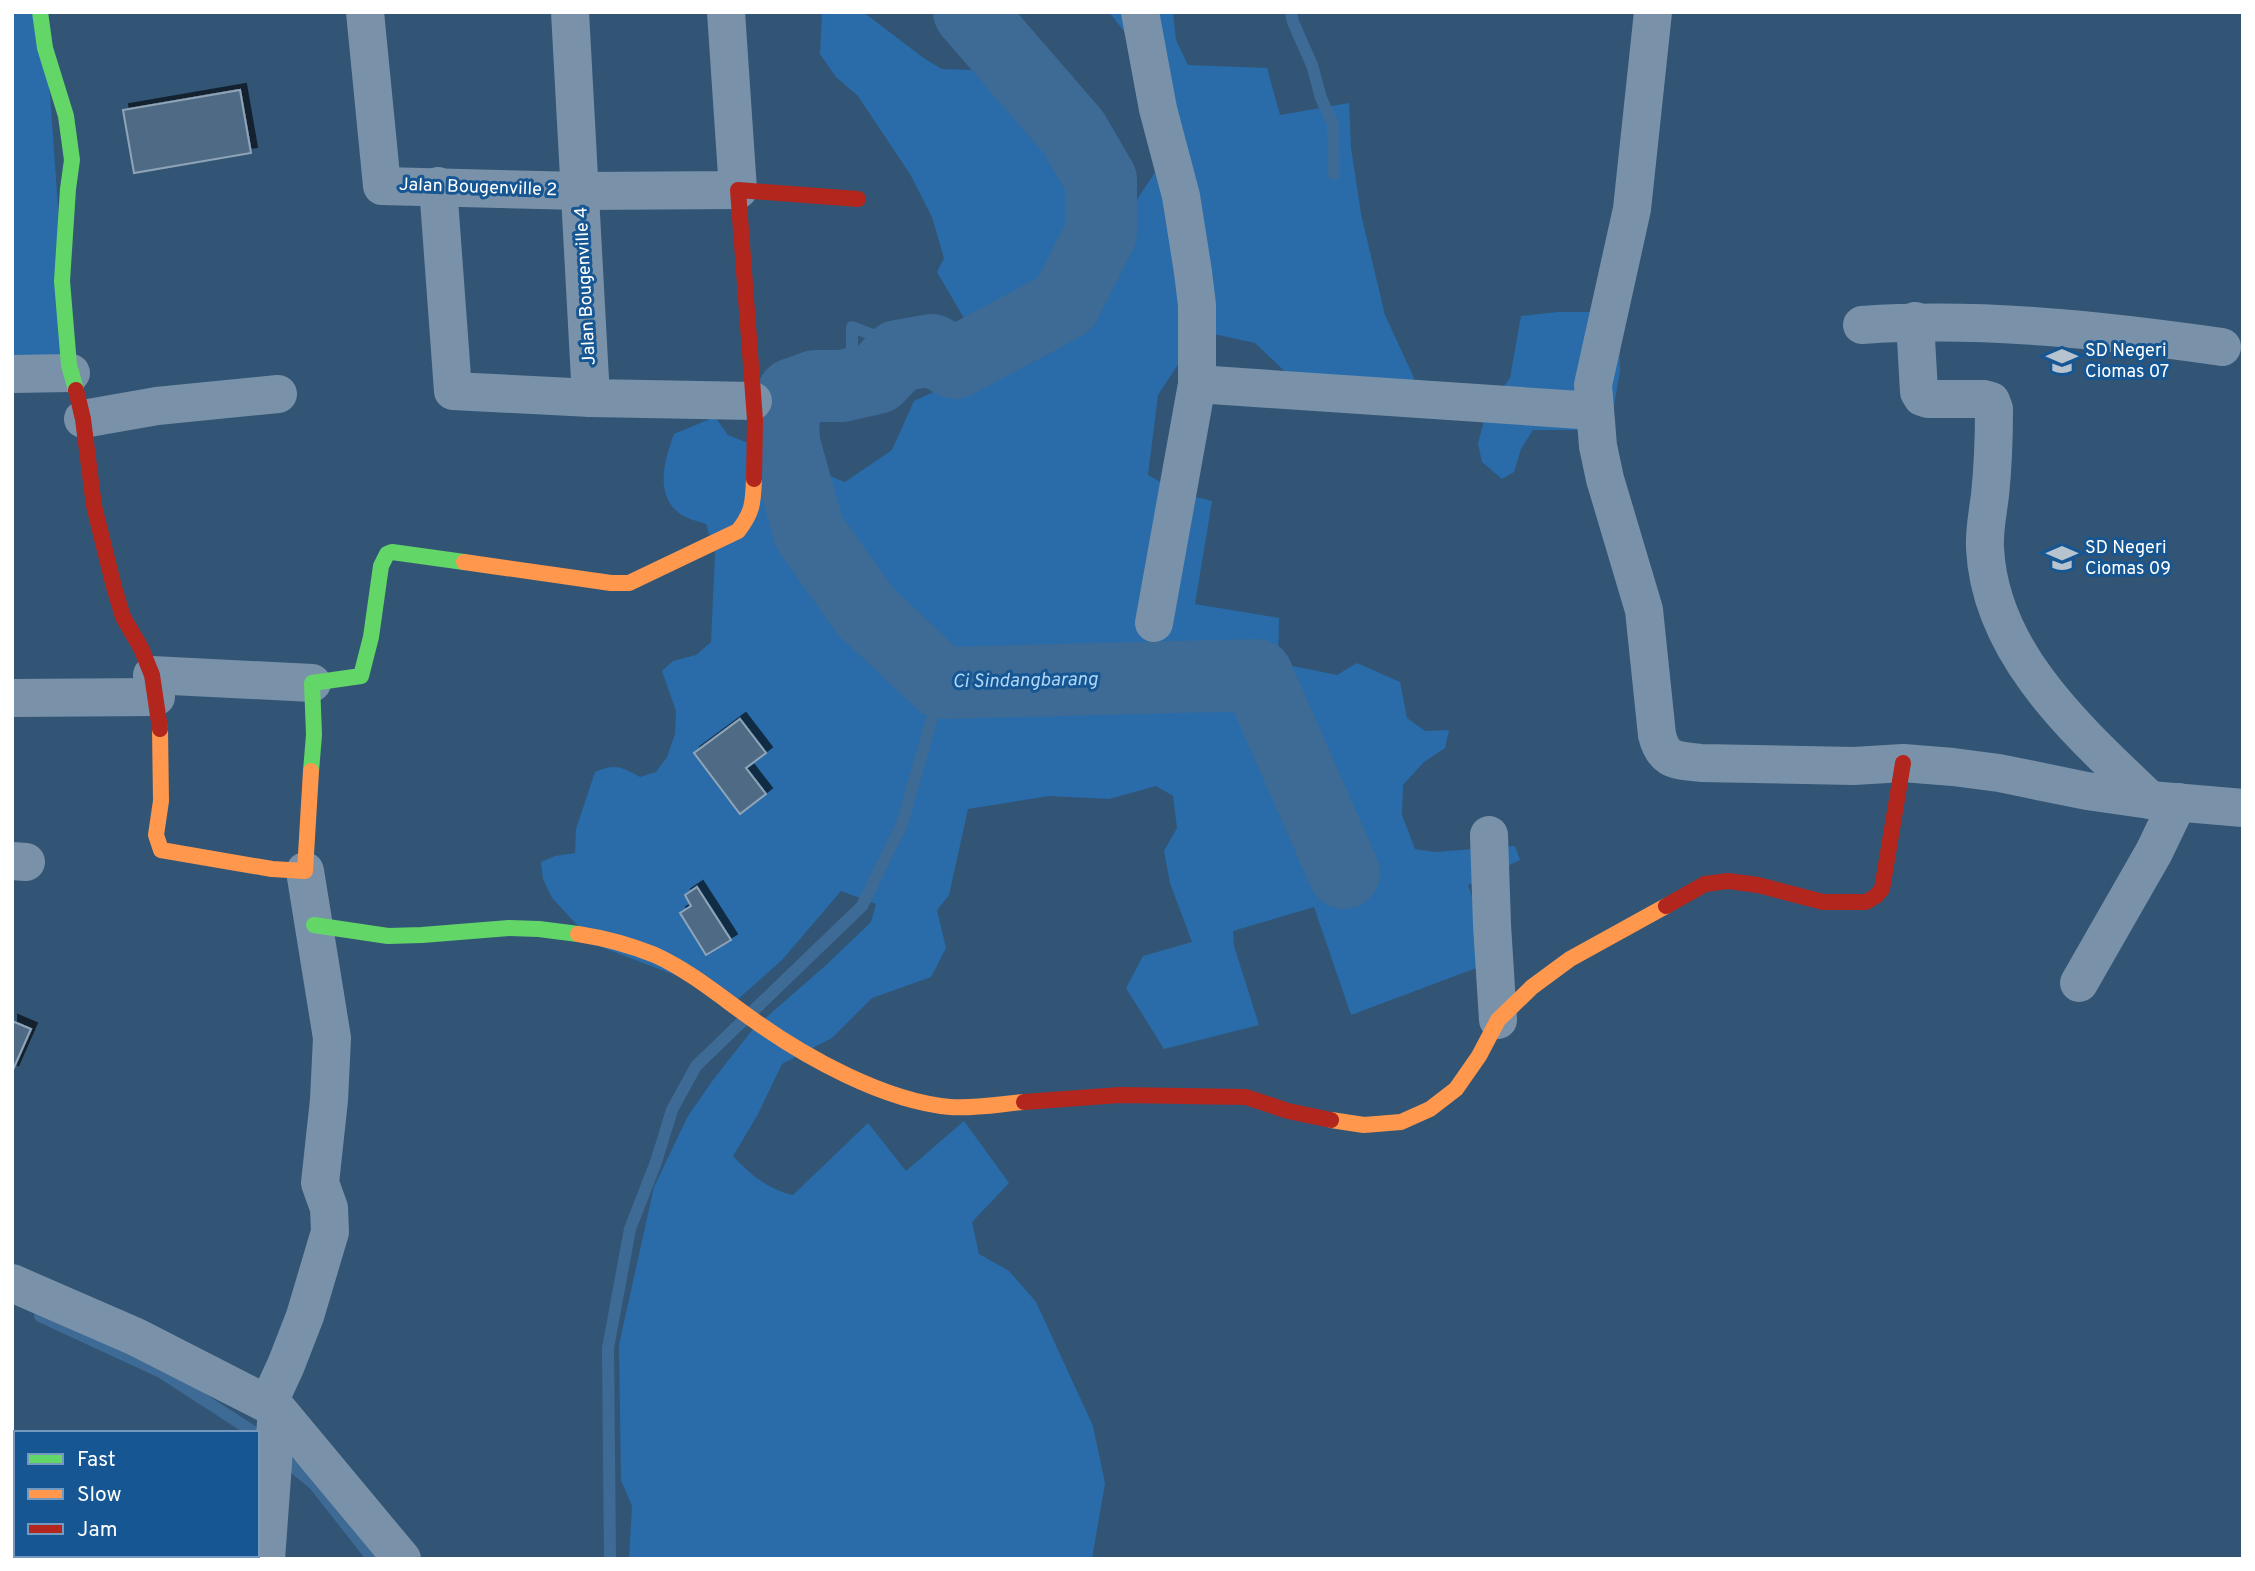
<svg xmlns="http://www.w3.org/2000/svg" width="2255" height="1571" font-family="Overpass,sans-serif">
	<style>
		.green { fill: #296ca9 }
		.lines { fill: none; stroke-linecap: round; stroke-linejoin: round }
		.stream { stroke: #3e6b95; stroke-width: 12 }
		.river { stroke: #3e6b95; stroke-width: 72 }
		.building { fill: #4f6b85; stroke: #8fa4b7; stroke-width: 2; filter: url(#shadow) }
		.street { stroke: #7a92a9; stroke-width: 38 }
		.fast { stroke: #63d668; stroke-width: 16 }
		.slow { stroke: #ff974d; stroke-width: 16 }
		.jam { stroke: #b3261e; stroke-width: 16 }
		.labels { text-anchor: middle; dominant-baseline: central; stroke-width: 6; stroke-linejoin: round; paint-order: stroke }
		.street-label { font-size: 18px; fill: #fff; stroke: #165692 }
		.poi-label { font-size: 18px; fill: #fff; stroke: #165692; text-anchor: start }
		.water-label { font-size: 19px; font-style: italic; fill: #b0d7f8; stroke: #165692 }
	</style>
	<defs>
		<filter id="shadow"><feDropShadow dx="6" dy="-6" stdDeviation="0" flood-color="#0009"/></filter>
	</defs>
	<rect width="100%" height="100%" fill="#325576"/>
	<g class="green">
		<path d="M12 12H38L50 94 70 379 12 375Z"/>
		<path d="M822 12H863L925 59 942 69 972 70 1002 84 1052 132 1083 174 1092 203 1114 218 1129 212 1159 166 1151 66 1109 12H1173L1176 40 1188 65 1267 68 1280 115 1349 103 1351 148 1361 214 1385 315 1414 378 1399 409 1300 386 1255 343 1200 331 1158 395 1148 475 1180 493 1212 501 1195 604 1279 618 1278 663 1337 675 1357 663 1400 682 1407 718 1425 731 1449 730 1445 748 1424 762 1403 785 1402 815 1415 849 1435 852 1515 846 1520 860 1468 885 1495 961 1351 1015 1314 907 1233 931 1234 946 1259 1025 1164 1049 1126 988 1143 956 1192 942 1170 883 1164 851 1177 828 1173 796 1156 786 1109 799 1049 796 968 809 949 895 937 910 946 948 931 977 872 998 832 1038 782 1064 757 1116 733 1156C749 1174 769 1190 793 1195L868 1123 906 1171 964 1121 1009 1183 972 1222 979 1254 1009 1271 1036 1302 1093 1426 1105 1483 1092 1559H629L632 1506 621 1480 619 1345 654 1187 688 1116 713 1080 753 1029 825 966 871 922 876 904 841 891 782 960 738 999 596 945 552 898 543 879 541 862 555 856 575 853 576 829 595 772C615 763 622 767 640 777L656 772 667 757 675 734 676 711 662 671 673 661 696 655 711 642 715 554 706 524C698 521 686 519 679 513 654 494 665 459 674 434L715 417 728 435 845 482 892 450 914 401 971 375 979 344 937 272 944 258 932 217 910 174 858 96 836 77 820 54Z"/>
		<path d="M1558 312H1619L1620 371 1613 411 1602 430H1533L1521 449 1514 472 1502 479 1482 462 1478 443 1488 407 1510 378 1521 316Z"/>
	</g>
	<g class="lines">
		<g class="stream">
			<path d="M1291 12 1293 22 1312 65 1321 98 1333 124 1334 174"/>
			<path d="M858 382 852 359V327L873 335 898 356"/>
			<path d="M40 1316 161 1372 255 1433"/>
			<path d="M280 1456 315 1485 373 1559"/>
			<path d="M610 1559 608 1348 630 1229 656 1162 672 1110 696 1066 862 906 902 824 942 683"/>
		</g>
		<path class="river" d="M969 12 1073 132 1101 180V233L1065 304 955 363 932 350 898 356 877 378 842 386H815L793 394 783 417 784 443 809 532 866 612 942 683 1257 675 1344 873"/>
	</g>
	<g class="building">
		<path d="M240 90 251 153 134 173 123 110Z"/>
		<path d="M740 719 766 753 746 768 766 794 740 814 694 753Z"/>
		<path d="M697 887 731 940 706 955 680 913 691 906 685 895Z"/>
		<path d="M12 1021 31 1029 12 1072Z"/>
	</g>
	<g class="lines">
		<g class="street">
			<path d="M365 12 382 186 581 191 738 190 726 12"/>
			<path d="M570 12 591 398 753 401"/>
			<path d="M1140 12 1158 109 1181 196 1193 272 1197 305V384"/>
			<path d="M1653 12 1632 209 1593 385 1598 446 1605 479 1644 610 1657 735C1664 762 1676 760 1701 763L1854 766 1903 763 1953 767 1999 773 2087 791 2150 800 2243 808"/>
			<path d="M438 186 453 391 591 398"/>
			<path d="M1915 321 1919 392 1922 397 1928 399H1984L1991 401 1994 409C1994 438 1993 466 1990 495 1988 512 1984 530 1985 548 1990 654 2078 731 2150 800"/>
			<path d="M1862 325C1982 317 2103 330 2222 347"/>
			<path d="M12 374 71 373"/>
			<path d="M83 419 157 406 278 394"/>
			<path d="M1154 623 1197 384 1595 411"/>
			<path d="M152 675 312 683"/>
			<path d="M12 698 156 697"/>
			<path d="M1489 835 1492 925 1498 1020"/>
			<path d="M12 861 26 862"/>
			<path d="M2079 983 2154 852 2178 802"/>
			<path d="M12 1283 136 1337 277 1409 402 1559"/>
			<path d="M268 1404 286 1365 305 1316 330 1232 329 1208 320 1183 329 1100 332 1038 305 871"/>
			<path d="M266 1559 277 1409"/>
		</g>
		<g class="fast">
			<path d="M40 12 45 48 66 116 72 160 68 189 62 281 69 365 76 390"/>
			<path d="M311 771 314 735 312 683 361 676 371 637 381 566 387 554 392 552 464 562"/>
			<path d="M314 925 388 936 422 935 509 928 539 929 578 934"/>
		</g>
		<g class="slow">
			<path d="M464 562 611 583H629L738 531C753 512 753 503 754 479"/>
			<path d="M160 729 161 801 156 835 161 850 272 869 305 871 311 771"/>
			<path d="M578 934C604 938 630 945 655 955 690 971 721 997 752 1019 805 1057 884 1101 950 1107 974 1109 1000 1104 1024 1102"/>
			<path d="M1331 1120 1364 1125 1401 1122 1430 1109 1456 1089 1479 1056 1498 1020 1532 987 1570 959 1666 906"/>
		</g>
		<g class="jam">
			<path d="M76 390 83 419 94 506 114 587 123 617 141 648 152 675 160 729"/>
			<path d="M754 479 755 420 738 190 858 199"/>
			<path d="M1666 906 1705 884 1728 881 1758 885 1823 902H1866L1876 896 1882 889 1903 763"/>
			<path d="M1024 1102 1120 1095 1246 1097 1288 1111 1331 1120"/>
		</g>
	</g>
	<defs>
		<g id="school-bare" transform="scale(2.415)"><path d="M0-5L7-2L0 1L-7-2ZM-4 1L0 2.5L4 1V4Q0 6-4 4Z" fill="#b7c4cf" stroke="#165692" stroke-width="2.5" paint-order="stroke"/></g>
	</defs>
	<g fill-rule="evenodd">
		<use href="#school-bare" x="2062" y="361"/>
		<use href="#school-bare" x="2062" y="558"/>
	</g>
	<g class="labels">
		<g class="street-label">
			<text transform="translate(478 188) rotate(2)">Jalan Bougenville 2</text>
			<text transform="translate(586 286) rotate(-93)">Jalan Bougenville 4</text>
		</g>
		<g class="poi-label">
			<text x="2085" y="351">SD Negeri<tspan x="2085" dy="21">Ciomas 07</tspan></text>
			<text x="2085" y="548">SD Negeri<tspan x="2085" dy="21">Ciomas 09</tspan></text>
		</g>
		<g class="water-label">
			<text transform="translate(1025 681) rotate(-1)">Ci Sindangbarang</text>
		</g>
	</g>
	<rect width="2255" height="1571" fill="none" stroke="#ffffff" stroke-width="28"/>
	<rect x="14" y="1431" width="245" height="126" fill="#165692" stroke="#739abe" stroke-width="2"/>
	<rect x="28" y="1454" width="35" height="10" fill="#63d668" stroke="#739abe" stroke-width="2"/>
	<text x="77" y="1466" font-size="21" fill="#ffffff">Fast</text>
	<rect x="28" y="1489" width="35" height="10" fill="#ff974d" stroke="#739abe" stroke-width="2"/>
	<text x="77" y="1501" font-size="21" fill="#ffffff">Slow</text>
	<rect x="28" y="1524" width="35" height="10" fill="#b3261e" stroke="#739abe" stroke-width="2"/>
	<text x="77" y="1536" font-size="21" fill="#ffffff">Jam</text>
</svg>
